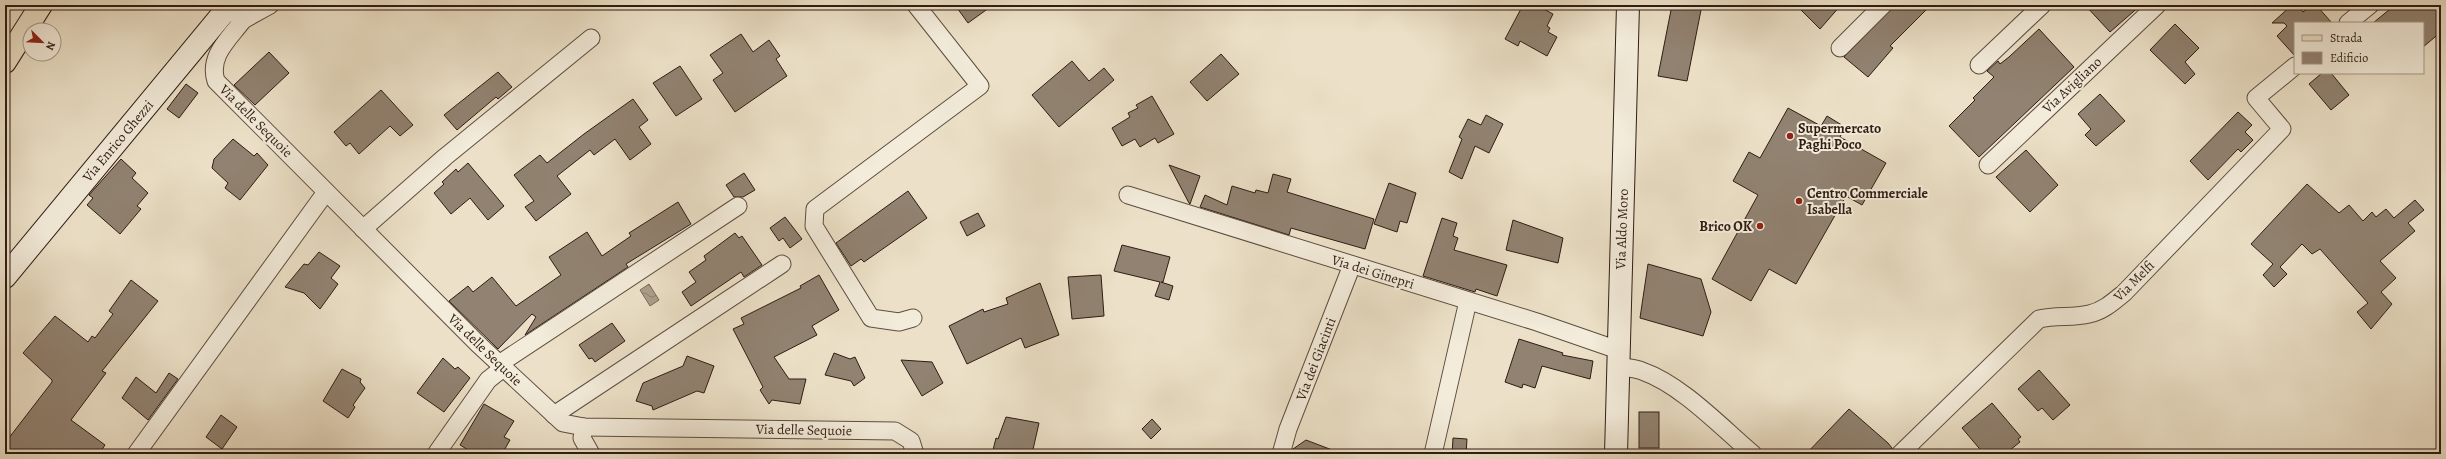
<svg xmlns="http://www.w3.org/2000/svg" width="2446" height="459" font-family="Alegreya,serif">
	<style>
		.water { fill: url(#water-waves); stroke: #7a6a5a }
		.building { fill: #918271; stroke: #2f1c13 }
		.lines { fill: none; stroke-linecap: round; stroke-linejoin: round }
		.street-casing { stroke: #5e4d40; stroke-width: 19 }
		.secondary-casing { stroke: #2f1c13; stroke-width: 24 }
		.primary-casing { stroke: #2f1c13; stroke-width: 24 }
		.street { stroke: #f3ecdb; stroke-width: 17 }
		.secondary { stroke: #f3ecdb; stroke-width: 22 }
		.primary { stroke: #ece1c8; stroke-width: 22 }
		.poi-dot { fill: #8f2418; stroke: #f3ecdb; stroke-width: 1.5 }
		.labels { text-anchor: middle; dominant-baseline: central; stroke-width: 4; stroke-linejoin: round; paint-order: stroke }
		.street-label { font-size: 14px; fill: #2f1c13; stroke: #f3ecdb }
		.poi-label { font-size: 14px; font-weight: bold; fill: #2f1c13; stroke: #f3ecdb; text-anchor: start }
	</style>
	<defs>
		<pattern id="water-waves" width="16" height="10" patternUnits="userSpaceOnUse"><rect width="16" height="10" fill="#ac9e8a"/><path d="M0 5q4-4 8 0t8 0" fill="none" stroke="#8c8070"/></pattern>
	</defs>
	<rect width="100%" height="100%" fill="#ece1c8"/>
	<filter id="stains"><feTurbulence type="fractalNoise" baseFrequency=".005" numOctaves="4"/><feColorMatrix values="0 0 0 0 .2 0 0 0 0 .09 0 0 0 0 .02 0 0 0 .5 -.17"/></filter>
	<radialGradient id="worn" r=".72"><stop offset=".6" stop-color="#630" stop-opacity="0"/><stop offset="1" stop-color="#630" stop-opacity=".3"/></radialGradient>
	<path class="water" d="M649 284 659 300 650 306 640 290Z"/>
	<g class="building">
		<path d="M955 5H993L968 23Z"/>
		<path d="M1523 5H1536L1553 14 1547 26 1550 28 1548 32 1557 37 1547 56 1520 41 1518 46 1505 39Z"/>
		<path d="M1672 5H1702L1687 81 1658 76Z"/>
		<path d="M1796 5H1841L1820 29Z"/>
		<path d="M1895 5H1931L1890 46 1893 48 1868 77 1844 57Z"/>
		<path d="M2085 5H2141L2110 32Z"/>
		<path d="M2292 5H2297L2303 12 2312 5H2316L2332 23H2295V56L2277 36 2287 26 2284 23H2272Z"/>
		<path d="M2395 5H2441V32L2423 47V23H2373Z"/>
		<path d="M2175 24 2199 48 2185 62 2195 74 2185 84 2150 50Z"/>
		<path d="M2039 29 2074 67 1979 157 1949 126 1975 100 1973 98 1994 77 1987 71 1998 61 2000 64 2009 57Z"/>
		<path d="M741 34 753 52 769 40 780 56 776 59 787 76 735 112 713 80 723 73 710 55Z"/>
		<path d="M269 52 289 73 255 105 234 85Z"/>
		<path d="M1221 54 1239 74 1207 101 1190 82Z"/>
		<path d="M1072 61 1089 81 1104 68 1114 80 1059 127 1032 95Z"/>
		<path d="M680 66 702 99 676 116 653 83Z"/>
		<path d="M498 72 512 87 498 99 496 97 457 130 444 115Z"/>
		<path d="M2322 73H2331L2349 95 2331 110 2309 84Z"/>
		<path d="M186 84 198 93 179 118 167 109Z"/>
		<path d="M381 90 413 125 400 136 390 126 359 154 350 143 346 146 334 132Z"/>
		<path d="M2100 94 2125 121 2096 146 2085 135 2091 129 2078 114Z"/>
		<path d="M1152 96 1174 134 1158 143 1155 138 1140 147 1135 139 1122 146 1112 128 1130 117 1128 113 1138 108 1136 105Z"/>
		<path d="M633 99 648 120 639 127 651 144 630 160 615 139 594 155 590 150 557 176 571 194 536 221 525 207 534 201 514 175 540 155 547 163 584 134Z"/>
		<path d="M1788 108 1821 126 1827 116 1845 127 1840 137 1886 163 1862 205 1846 196 1796 284 1769 269 1751 301 1712 279 1758 195 1733 181 1749 152 1760 158Z"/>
		<path d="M2238 112 2252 125 2245 132 2253 140 2241 152 2238 149 2208 180 2190 161Z"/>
		<path d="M1486 115 1503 124 1489 153 1475 146 1462 179 1449 172 1462 139 1459 137 1468 119 1481 125Z"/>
		<path d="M233 139 254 156 257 153 268 165 240 200 225 188 228 183 212 168 214 159Z"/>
		<path d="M2026 150 2058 185 2030 212 1996 177Z"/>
		<path d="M121 159 136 173 132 178 148 193 137 206 141 209 120 234 87 205 93 198 89 195Z"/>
		<path d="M468 163 504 206 488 220 470 198 451 214 434 193 444 184 442 182 456 169 458 172Z"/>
		<path d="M1169 165 1200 176 1190 204 1189 203Z"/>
		<path d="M744 173 755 190 743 197H734L726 185Z"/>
		<path d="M1273 174 1291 179 1287 192 1374 219 1365 249 1291 228 1289 235 1200 207 1205 195 1227 205 1232 186 1255 193 1256 190 1268 193Z"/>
		<path d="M1389 183 1416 193 1407 223 1400 221 1397 232 1374 224Z"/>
		<path d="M2307 184 2339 213 2349 205 2363 221 2372 212 2376 217 2386 209 2394 218 2415 200 2424 210 2408 223 2415 231 2380 261 2396 278 2381 292 2392 304 2371 329 2357 312 2368 303 2320 249 2312 254 2302 244 2280 267 2287 274 2274 287 2263 275 2273 264 2251 244Z"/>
		<path d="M908 191 927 218 864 262 861 259 851 266 836 243Z"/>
		<path d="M678 202 691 224 626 264 628 267 525 335 536 317 532 314 498 349 449 301 468 286 473 292 492 277 516 306 561 275 549 257 587 232 602 256 631 236 629 233Z"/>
		<path d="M978 213 985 226 967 236 960 222Z"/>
		<path d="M785 217 802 239 790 248 783 238 779 241 770 228Z"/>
		<path d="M1442 218 1457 223 1453 236 1458 238 1454 250 1507 265 1497 296 1476 289 1475 292 1423 276Z"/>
		<path d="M1513 220 1563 238 1558 263 1506 250Z"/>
		<path d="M735 233 739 238 742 236 762 265 744 277 741 272 691 306 682 292 696 282 689 272 706 260 704 256Z"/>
		<path d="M1122 245 1170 257 1163 282H1161L1173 286 1169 300 1155 296 1160 282 1114 271Z"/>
		<path d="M319 252 340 266 331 278 338 284 320 309 304 293 285 287 304 264 308 265Z"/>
		<path d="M1648 264 1701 279 1711 312 1703 336 1640 318Z"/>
		<path d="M819 275 839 310 812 326 817 335 774 357 789 379H806L800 404 772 400 769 404 760 390 763 387 733 329 744 324 741 318 801 288 800 286Z"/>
		<path d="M1101 275 1104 316 1072 319 1068 277Z"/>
		<path d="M131 280 158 301 102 371 106 373 71 420 105 445 99 454H5V443L52 382V380L23 353 55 316 88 342 92 336 95 338 113 314 109 311Z"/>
		<path d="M1040 283 1059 335 1025 348 1021 338 967 364 949 326 983 309 984 312 1008 304 1006 298Z"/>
		<path d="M612 323 625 341 595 362 592 358 589 359 579 345Z"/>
		<path d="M1519 339 1563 353 1562 355 1593 361 1590 379 1542 366 1535 388 1523 384 1522 388 1505 382Z"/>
		<path d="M834 353 850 359 855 357 865 378 854 386 851 381 825 375Z"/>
		<path d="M687 356 714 366 704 393 697 391 653 410 652 406 636 401 643 383 683 366Z"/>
		<path d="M443 358 455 369 458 367 470 378 444 412 417 393Z"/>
		<path d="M901 360 932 362 943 383 922 396Z"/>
		<path d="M342 369 361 379 360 382 365 388 353 405 355 407 348 418 323 401Z"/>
		<path d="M2039 370 2070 405 2053 420 2042 408 2038 411 2018 389Z"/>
		<path d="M169 373 178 379 148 420 122 398 136 377 156 393Z"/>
		<path d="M1992 403 2021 437 2018 439 2020 442 2005 454H1984L1962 428Z"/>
		<path d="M484 404 514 421 504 437 510 440 502 454H475L460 445Z"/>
		<path d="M1849 409 1888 443 1892 448 1890 454H1806Z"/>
		<rect x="1639" y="412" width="20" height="36"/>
		<path d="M221 415 237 427 222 449 206 437Z"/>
		<path d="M1006 417 1039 423 1032 454H992L996 438 998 439Z"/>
		<path d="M1152 419 1161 429 1151 439 1142 429Z"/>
		<path d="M1453 438 1467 439 1466 454H1452Z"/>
		<path d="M1306 440 1340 453V454H1291L1293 449Z"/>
	</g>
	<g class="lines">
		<g class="street-casing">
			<g id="street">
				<path d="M228 9 243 20C229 39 208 56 216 81L478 344 563 423 584 427 895 431 911 441 915 454"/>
				<path d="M243 20 270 5"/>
				<path d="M2348 23 2370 5"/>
				<path d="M1840 48 1883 5"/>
				<path d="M1979 65 2042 5"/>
				<path d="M1988 165 2157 5"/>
				<path d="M1128 195 1537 322 1618 350"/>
				<path d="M363 229 445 157 591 38"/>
				<path d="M913 318 899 322 871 318 814 226 815 209 980 86 916 5"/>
				<path d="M499 364 738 206"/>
				<path d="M1618 366C1626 368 1635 368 1642 371 1682 385 1721 427 1753 454"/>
				<path d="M554 415 782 264"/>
				<path d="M584 427 582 438 591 454"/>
				<path d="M136 454 326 192"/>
				<path d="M436 454 488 380 503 368"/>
				<path d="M1281 454 1288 429 1352 265"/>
				<path d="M1433 454 1468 301"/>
				<path d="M1900 454 2039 319C2056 315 2073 318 2089 314 2103 311 2113 302 2124 293L2282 129 2256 98 2295 66"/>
			</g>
		</g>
		<g class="secondary-casing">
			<g id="secondary">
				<path d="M5 277 230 5"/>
				<path d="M1616 454 1628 5"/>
			</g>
		</g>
		<g class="primary-casing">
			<path id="primary" d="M5 62 41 5"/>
		</g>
		<use href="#street" class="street"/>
		<use href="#secondary" class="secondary"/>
		<use href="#primary" class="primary"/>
	</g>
	<g class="poi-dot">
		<circle cx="1790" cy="136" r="4"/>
		<circle cx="1799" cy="201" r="4"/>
		<circle cx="1760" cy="226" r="4"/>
	</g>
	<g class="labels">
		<g class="street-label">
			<text transform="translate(2072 85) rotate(-43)">Via Avigliano</text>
			<text transform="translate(256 121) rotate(45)">Via delle Sequoie</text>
			<text transform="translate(118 141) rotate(-50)">Via Enrico Ghezzi</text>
			<text transform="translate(1622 229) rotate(-88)">Via Aldo Moro</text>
			<text transform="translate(1373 272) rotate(17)">Via dei Ginepri</text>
			<text transform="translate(2134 281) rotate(-45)">Via Melfi</text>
			<text transform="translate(485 350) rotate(44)">Via delle Sequoie</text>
			<text transform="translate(1316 359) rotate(-69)">Via dei Giacinti</text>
			<text transform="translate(804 430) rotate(1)">Via delle Sequoie</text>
		</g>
		<g class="poi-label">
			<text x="1798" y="128">Supermercato<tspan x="1798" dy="16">Paghi Poco</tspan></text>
			<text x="1807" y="193">Centro Commerciale<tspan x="1807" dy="16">Isabella</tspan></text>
			<text x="1752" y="226" text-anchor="end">Brico OK</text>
		</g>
	</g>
	<rect width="2446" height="459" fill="none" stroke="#ece1c8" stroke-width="20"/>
	<rect x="6" y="6" width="2434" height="447" fill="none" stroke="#2f1c13" stroke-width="2"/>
	<rect x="10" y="10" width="2426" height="439" fill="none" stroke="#2f1c13"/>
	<rect x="2294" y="22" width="130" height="52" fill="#f3ecdb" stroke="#a5998b"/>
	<rect x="2302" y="35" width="20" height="6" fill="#ece1c8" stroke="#a5998b"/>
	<text x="2330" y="42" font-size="12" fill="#2f1c13">Strada</text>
	<rect x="2302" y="52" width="20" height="12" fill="#918271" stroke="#a5998b"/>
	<text x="2330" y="62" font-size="12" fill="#2f1c13">Edificio</text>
	<g transform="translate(42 42) rotate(114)"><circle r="19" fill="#f3ecdb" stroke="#a5998b"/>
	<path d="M0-3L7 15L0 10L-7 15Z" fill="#8f2418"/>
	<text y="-6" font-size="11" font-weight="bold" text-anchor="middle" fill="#2f1c13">N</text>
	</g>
	<rect width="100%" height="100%" filter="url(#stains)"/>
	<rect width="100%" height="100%" fill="url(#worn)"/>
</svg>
